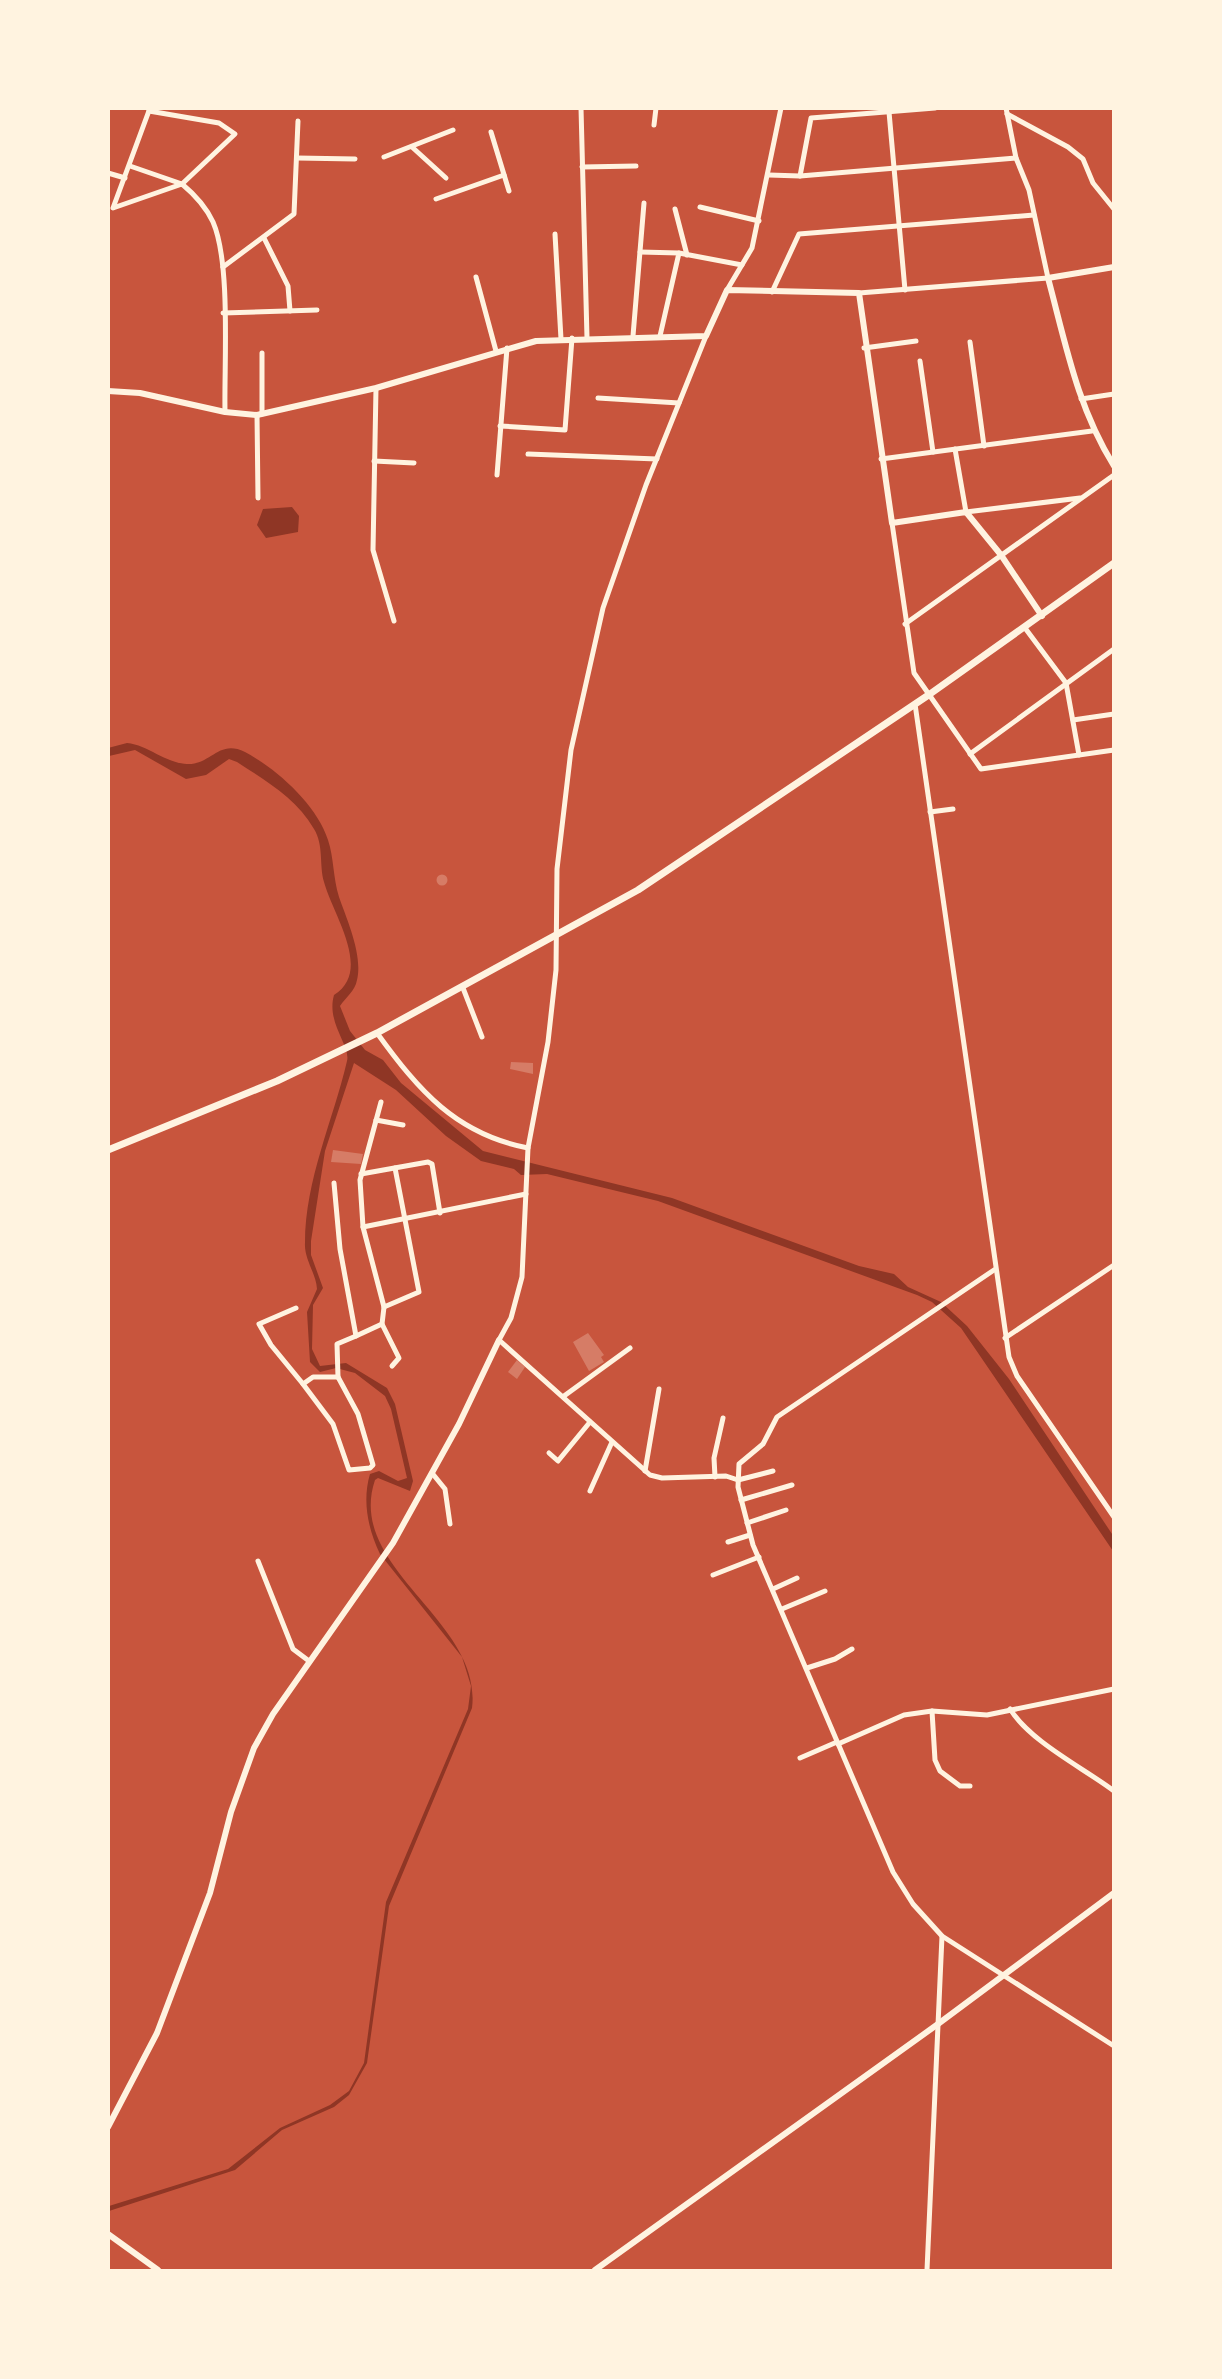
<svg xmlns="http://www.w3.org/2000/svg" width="1222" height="2379" font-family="Inter,sans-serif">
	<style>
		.water { fill: #8f3625 }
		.building { fill: #d67c66 }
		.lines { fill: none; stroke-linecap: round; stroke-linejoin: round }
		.minor { stroke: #fff3e0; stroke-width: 5 }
		.tertiary { stroke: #fff3e0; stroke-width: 6 }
		.secondary { stroke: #fff3e0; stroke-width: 7 }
	</style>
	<rect width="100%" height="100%" fill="#c8553d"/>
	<g class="water">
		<path d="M292 507 299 516 298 532 266 538 257 525 263 509Z"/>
		<path d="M127 743C148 745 165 763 187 764 212 765 218 739 245 752 277 769 317 805 328 840 334 858 333 878 339 897 347 920 363 955 357 980 355 991 346 997 340 1006L350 1031 365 1050 383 1060 401 1083 483 1151 672 1198 859 1266 894 1274 908 1287 941 1302 967 1326 1009 1379 1114 1537 1113 1551 961 1328 932 1302 917 1295 658 1201 547 1174 521 1175 514 1169 481 1161 446 1136 396 1090 354 1063 325 1151 311 1241V1255L323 1288 313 1305 312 1349 320 1366 346 1363 387 1388 395 1404 413 1481 410 1491 378 1478 375 1480C345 1569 483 1620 472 1708L389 1906 367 2063 349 2095 334 2107 282 2130 235 2170 109 2211V2206L228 2169 280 2128 330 2105 349 2091 364 2063 386 1902 468 1709 471 1686 462 1657 380 1554C368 1529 362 1501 370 1474L379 1471 398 1481 407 1478 391 1409 385 1396 355 1373 336 1368 320 1372 310 1362 307 1312 317 1289C316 1273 304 1259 305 1243 305 1180 333 1121 347 1061 351 1046 326 1023 334 995 373 971 333 915 324 882 319 865 324 845 314 829 296 798 266 781 237 762L229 759 206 775 186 779 135 750 109 756 108 748Z"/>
	</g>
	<g class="building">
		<circle cx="442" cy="880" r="5.5"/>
		<path d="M511 1062 533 1063V1074L510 1069Z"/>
		<path d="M333 1150 363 1154 361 1164 331 1162Z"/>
		<path d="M588 1333 604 1355 601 1357 604 1362 589 1371 573 1342Z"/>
		<path d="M517 1360 525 1367 517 1379 508 1372Z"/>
	</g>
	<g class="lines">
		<g class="minor">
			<path d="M150 108 113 208 182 184C194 194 206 207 213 222 231 263 224 364 225 412"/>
			<path d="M581 108 587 338"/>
			<path d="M889 112 905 290"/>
			<path d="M1007 114 1068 147 1083 159 1093 183 1114 209"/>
			<path d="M654 125 656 108"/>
			<path d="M491 132 509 191"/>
			<path d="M412 147 446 178"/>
			<path d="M384 157 453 130"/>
			<path d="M297 158 355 159"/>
			<path d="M130 166 182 184 235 134 219 123 149 111"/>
			<path d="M582 167 636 166"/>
			<path d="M108 173 125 178"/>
			<path d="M769 175 800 176 1016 158"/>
			<path d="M800 176 811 118 935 108"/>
			<path d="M436 199 504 175"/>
			<path d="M700 207 759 221"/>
			<path d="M675 209 687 255"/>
			<path d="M555 234 561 339"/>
			<path d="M264 238 288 286 290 311"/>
			<path d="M640 252 679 253 660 336"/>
			<path d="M679 253 742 265"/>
			<path d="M223 267 294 214 298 121"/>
			<path d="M476 277 496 351"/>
			<path d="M727 290 752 248 781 108"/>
			<path d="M772 292 799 234 1034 215"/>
			<path d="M859 293 1048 278 1029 190 1016 158 1006 108"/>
			<path d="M223 313 317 310"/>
			<path d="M633 336 644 203"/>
			<path d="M706 336 646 485 603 608 571 750 557 869 556 970 548 1042 528 1148 522 1277 511 1318 499 1340 650 1475 662 1478 726 1476 738 1480 773 1471"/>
			<path d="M970 342 984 446"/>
			<path d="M864 348 916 341"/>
			<path d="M262 353V414"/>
			<path d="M920 361 933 452"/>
			<path d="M376 388 373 550 394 621"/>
			<path d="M598 398 679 403"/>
			<path d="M1081 399 1114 394"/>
			<path d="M257 415 258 498"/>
			<path d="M500 426 565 430 572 338"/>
			<path d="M955 449 966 512 1080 498"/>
			<path d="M528 454 657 459"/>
			<path d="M881 459 1092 431"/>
			<path d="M374 461 414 463"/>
			<path d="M497 475 507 348"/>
			<path d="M892 523 914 673 981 769 1114 750"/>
			<path d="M905 624 1114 475"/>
			<path d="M1025 628 1066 683 1079 755"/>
			<path d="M915 704 1009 1357 1017 1376 1114 1517"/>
			<path d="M1073 720 1114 714"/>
			<path d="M970 754 1114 649"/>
			<path d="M930 812 953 809"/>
			<path d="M463 988 482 1037"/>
			<path d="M377 1033C419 1091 456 1134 528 1148"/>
			<path d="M381 1102 360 1180 363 1227 384 1307 419 1292 395 1168"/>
			<path d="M376 1120 403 1125"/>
			<path d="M361 1174 428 1162 432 1164 440 1213"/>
			<path d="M334 1183 340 1249 356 1336 382 1324"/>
			<path d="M363 1227 526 1194"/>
			<path d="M994 1270 777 1417 763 1444 739 1464 738 1487 753 1545 893 1872 913 1904 942 1936 1114 2046"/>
			<path d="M384 1307 382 1324 399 1358 392 1366"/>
			<path d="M296 1308 259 1324 271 1345 303 1384 313 1377H338L337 1344 356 1336"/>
			<path d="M1005 1338 1114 1265"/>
			<path d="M303 1384 333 1424 349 1470 370 1468 373 1465 358 1414 338 1377"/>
			<path d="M564 1396 630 1348"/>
			<path d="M549 1453 558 1461 590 1422"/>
			<path d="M645 1471 659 1389"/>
			<path d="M432 1473 445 1489 450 1524"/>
			<path d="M715 1477 714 1458 723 1418"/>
			<path d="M590 1491 612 1442"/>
			<path d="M741 1500 792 1485"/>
			<path d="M747 1523 786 1510"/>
			<path d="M728 1542 750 1535"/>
			<path d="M258 1561 293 1649 309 1661"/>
			<path d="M713 1575 759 1557"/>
			<path d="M773 1589 797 1578"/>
			<path d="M782 1609 825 1591"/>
			<path d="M807 1668 835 1659 852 1649"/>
			<path d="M1010 1709C1031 1742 1082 1767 1114 1791"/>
			<path d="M932 1711 935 1760 940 1771 960 1786H970"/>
			<path d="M838 1744 904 1715 932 1711 987 1715 1114 1689"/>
			<path d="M800 1758 837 1742"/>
			<path d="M927 2270 942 1936"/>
		</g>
		<g class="tertiary">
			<path d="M1114 267 1048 278C1066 345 1077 406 1114 466"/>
			<path d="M108 391 140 393 225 412 257 415 376 388 536 341 706 336 727 290 859 293 892 523 966 512 1001 555 1042 616"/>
			<path d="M108 2127 157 2033 210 1893 231 1812 254 1748 273 1714 393 1543 459 1424 499 1340"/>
			<path d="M108 2234 158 2270"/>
			<path d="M595 2270 938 2024 1114 1893"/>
		</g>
		<path class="secondary" d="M108 1150 277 1081 377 1033 638 890 930 694 1114 563"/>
	</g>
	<rect width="1222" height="2379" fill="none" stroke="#fff3e0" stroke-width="220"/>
</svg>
